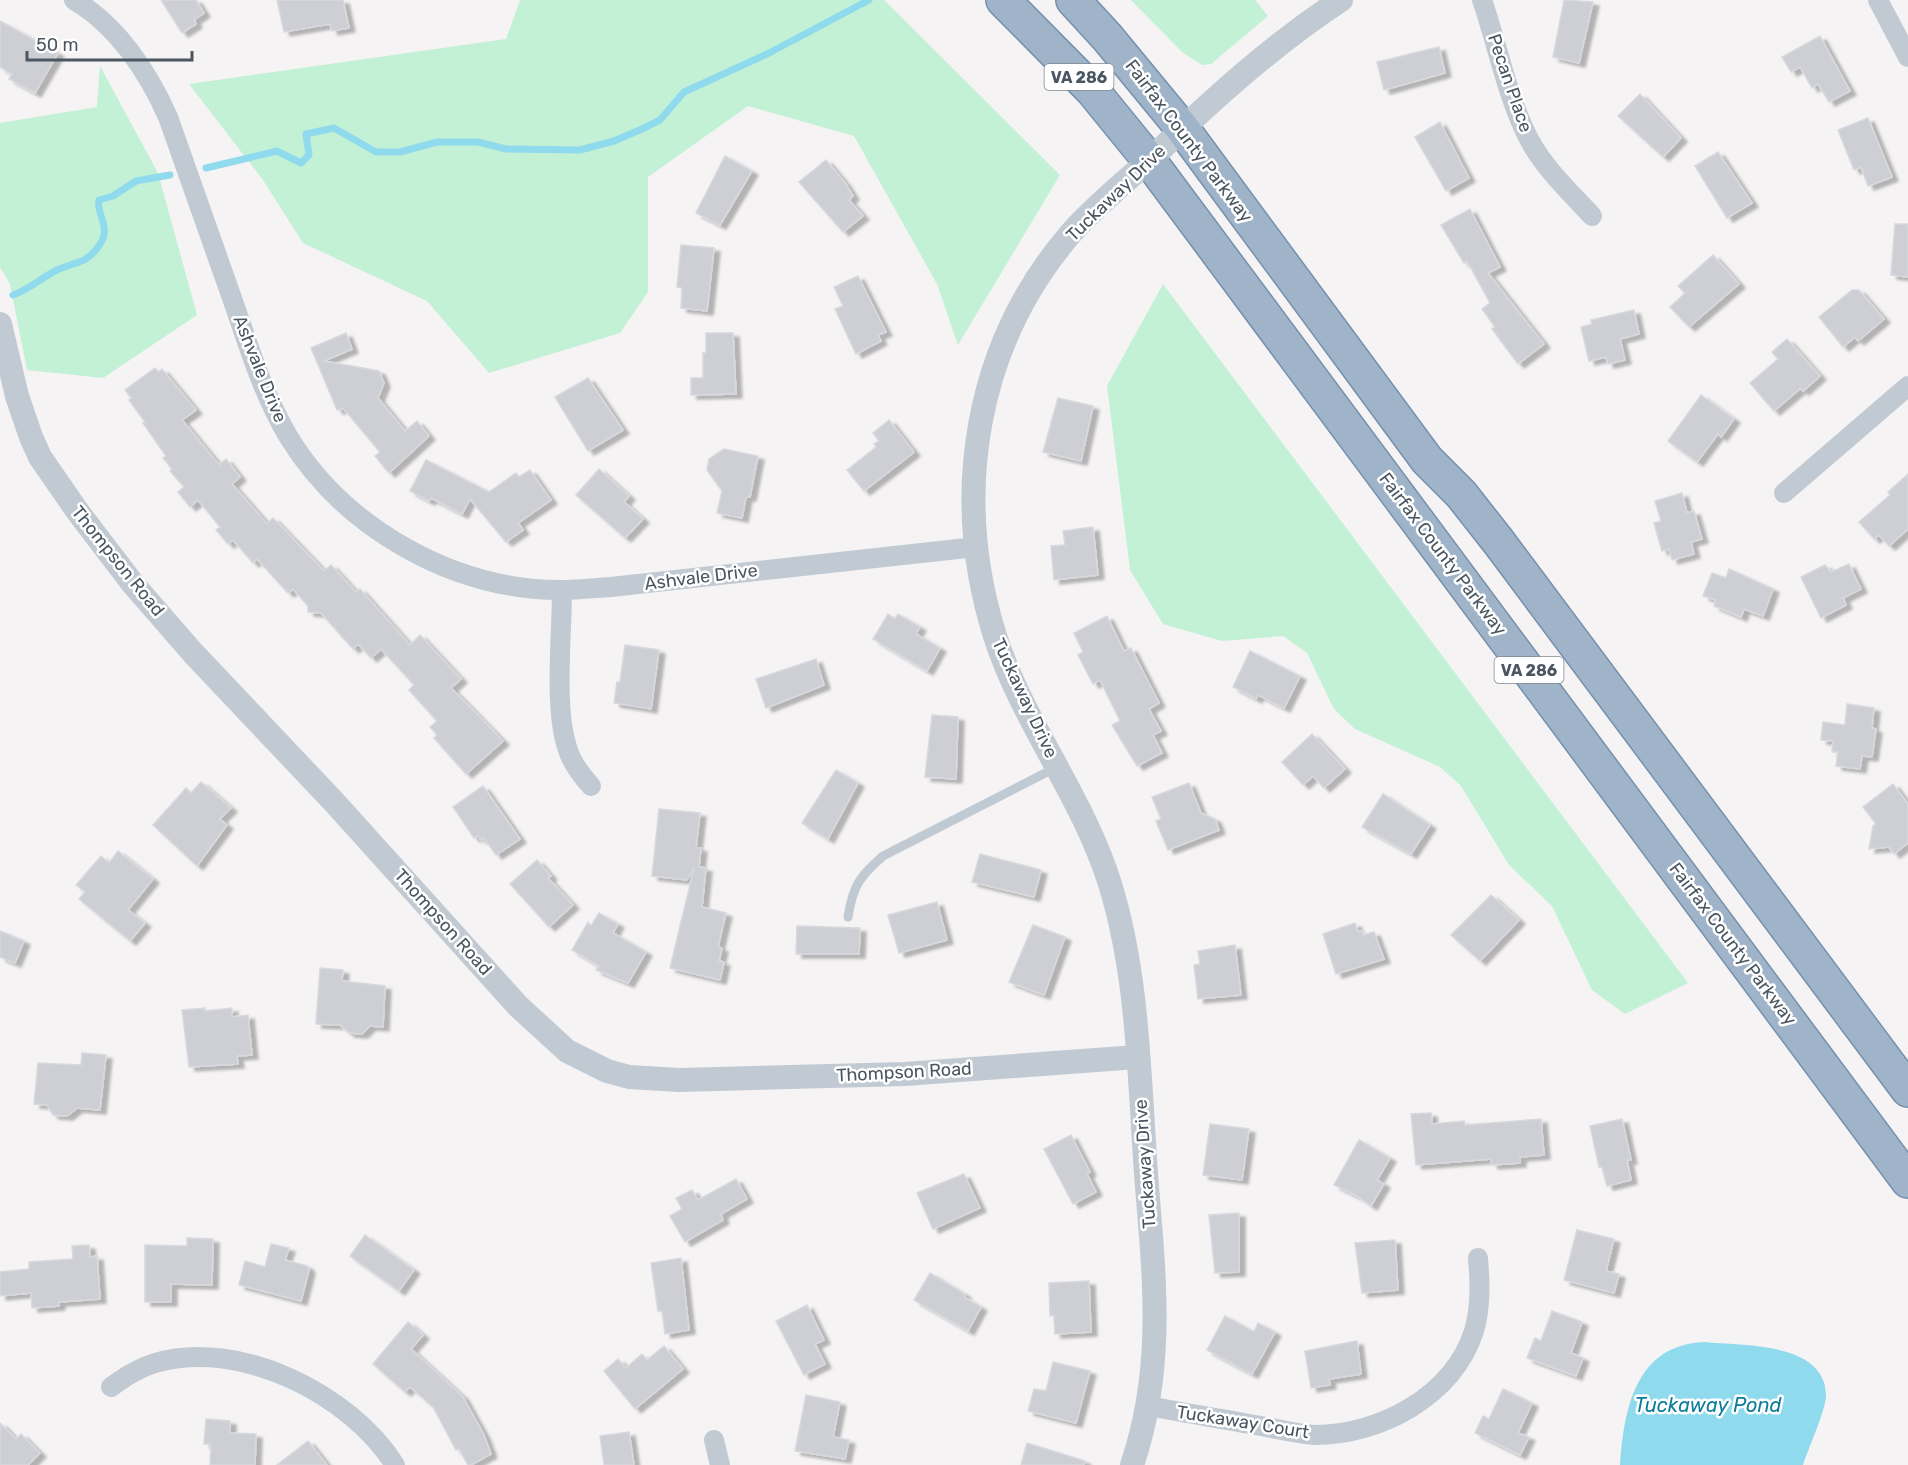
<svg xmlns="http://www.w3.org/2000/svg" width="1908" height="1465" font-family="Rubik,sans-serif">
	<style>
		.green { fill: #c3f1d5 }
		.water { fill: #90daee }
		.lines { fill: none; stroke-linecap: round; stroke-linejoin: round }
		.stream { stroke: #90daee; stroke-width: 7 }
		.building { fill: #cdcfd5; stroke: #d7d9de; stroke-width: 1.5; filter: url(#shadow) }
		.trunk-casing { stroke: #7690ad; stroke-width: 36 }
		.service { stroke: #c1cad2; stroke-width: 9 }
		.minor { stroke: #c1cad2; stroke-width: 20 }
		.tertiary { stroke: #c1cad2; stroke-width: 24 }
		.trunk { stroke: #9fb4c9; stroke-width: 33 }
		.labels { text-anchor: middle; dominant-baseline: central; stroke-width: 5; stroke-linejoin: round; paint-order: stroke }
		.shield { fill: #fff; stroke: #808990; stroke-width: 1.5 }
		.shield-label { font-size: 16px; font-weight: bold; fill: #4a5661 }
		.street-label { font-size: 18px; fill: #4a5661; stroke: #fff }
		.water-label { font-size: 20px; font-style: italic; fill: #0c7c9b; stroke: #fff }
	</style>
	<defs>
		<filter id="shadow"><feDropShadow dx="6" dy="4" stdDeviation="1.5" flood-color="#0004"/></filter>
	</defs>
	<rect width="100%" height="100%" fill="#f5f3f3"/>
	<g class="green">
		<path d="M520 0H884L1060 175 958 345 937 284 854 136 748 106 648 177V292L620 333 489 373 427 301 303 243 263 180 189 84 506 39Z"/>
		<path d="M1131 0H1255L1268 16 1211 64 1202 65 1182 52Z"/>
		<path d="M100 66 158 173 197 315 103 378 27 370 10 284 0 267V123L97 107Z"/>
		<path d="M1163 284 1688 983 1625 1014 1592 990 1552 906 1509 865 1461 786 1440 767 1355 729 1334 709 1307 653 1283 636 1222 641 1163 624 1130 570 1107 386Z"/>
	</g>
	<path class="water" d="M1704 1342C1741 1346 1825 1341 1826 1395 1826 1410 1808 1449 1803 1465H1620C1624 1410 1635 1345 1704 1342Z"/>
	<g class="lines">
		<g class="stream">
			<path d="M206 168 277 151 301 163 309 155 306 134 334 128 376 152H400L437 142H478L506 149 580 150 614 141 642 129 660 120 684 92 769 53 869 0"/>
			<path d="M13 295C30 289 41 278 57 270 66 266 75 264 84 260 92 256 102 244 104 235 107 222 96 212 99 200L113 196 136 181 170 175"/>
		</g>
	</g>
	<g class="building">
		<path d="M161 0H196L204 13 194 20 196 24 182 33Z"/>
		<path d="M277 0H343L349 28 332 31 330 24 284 32Z"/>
		<path d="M1564 0 1593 2 1579 63 1553 57Z"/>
		<path d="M0 21 58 53 35 93 9 79 12 74 0 67Z"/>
		<path d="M1820 36 1850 91 1829 102 1818 84 1812 88 1800 67 1791 72 1782 57Z"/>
		<path d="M1439 47 1445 73 1384 90 1377 62Z"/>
		<path d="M1640 94 1681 138 1663 157 1618 116Z"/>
		<path d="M1868 118 1892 177 1868 186 1861 167 1854 170 1838 130Z"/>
		<path d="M1440 122 1469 178 1446 191 1415 137Z"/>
		<path d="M1718 152 1752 203 1727 218 1695 166Z"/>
		<path d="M725 156 752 171 720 225 696 213Z"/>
		<path d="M826 160 845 183 853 196 849 200 863 216 843 232 799 182Z"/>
		<path d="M1470 209 1500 267 1488 273 1544 344 1518 364 1492 329 1495 327 1482 309 1490 303 1467 261 1464 263 1441 225Z"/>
		<path d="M1895 224H1908V277L1891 275Z"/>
		<path d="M681 245 714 248 707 311 681 308 682 288 677 287Z"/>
		<path d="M1713 255 1739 284 1689 327 1670 307 1685 293 1678 286Z"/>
		<path d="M858 276 886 332 878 335 881 341 856 354 835 309 843 306 834 287Z"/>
		<path d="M1852 290H1859L1884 319 1858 341 1855 337 1843 347 1819 317Z"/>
		<path d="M1634 310 1639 334 1620 339 1625 360 1608 364 1606 357 1589 361 1581 327 1592 324 1591 320Z"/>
		<path d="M346 333 352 349 324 361 379 371 384 383 378 398 405 431 417 421 429 436 389 473 375 456 380 452 343 408 337 410 311 348Z"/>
		<path d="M706 333H733L736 394 691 395V378H703V353H706Z"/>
		<path d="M1787 339 1820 376 1803 391 1801 388 1774 411 1750 383 1778 359 1772 352Z"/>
		<path d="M155 368 159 372 162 369 196 410 182 420 219 465 226 459 240 477 232 484 267 524 273 518 324 571 331 565 356 592 360 589 410 645 420 635 461 679 451 688 503 741 466 774 434 738 437 735 430 727 437 721 409 690 414 685 381 649 371 658 358 644 353 649 321 613 308 612V606L293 589 288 593 257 559 253 563 233 540 228 544 216 530 220 527 198 500 190 507 178 492 184 487 170 471 172 469 163 458 166 456 143 423 145 422 129 400 131 398 125 390Z"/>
		<path d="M588 378 623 430 588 451 555 397Z"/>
		<path d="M1701 395 1734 419 1721 437 1718 434 1697 462 1668 441Z"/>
		<path d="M1058 398 1093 406 1081 461 1043 452Z"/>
		<path d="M889 420 914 452 864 491 847 470 876 447 874 444 879 441 873 433Z"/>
		<path d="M724 449 758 456 750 497H746L742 518 717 513 722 491 707 470 709 459Z"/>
		<path d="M426 460 489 492 516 473 519 477 530 470 551 500 518 523 523 530 506 542 470 499 462 514 431 498 429 501 410 491Z"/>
		<path d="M599 469 629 496 624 502 643 519 625 538 576 495Z"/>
		<path d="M1908 474V529L1889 546 1879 535 1874 539 1859 522 1890 495 1888 492Z"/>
		<path d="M1682 493 1687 513 1694 511 1702 539 1691 542 1694 554 1672 560 1669 549 1662 551 1654 523 1661 521 1655 501Z"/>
		<path d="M1093 527 1098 575 1054 580 1051 546 1065 545 1063 531Z"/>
		<path d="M1849 564 1861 589 1843 598 1846 605 1821 618 1801 577 1825 565 1831 572Z"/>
		<path d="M1729 569 1773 589 1763 616 1744 609 1741 617 1714 606 1716 600 1703 596 1712 573 1726 578Z"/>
		<path d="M888 614 895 619 898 614 920 627 916 634 940 648 927 671 873 639Z"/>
		<path d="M1107 616 1124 651 1131 648 1159 703 1149 709 1161 731 1153 735 1162 753 1137 766 1112 725 1120 721 1100 680 1093 684 1078 655 1083 652 1074 633Z"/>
		<path d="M625 645 659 650 651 709 614 703 617 682H620Z"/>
		<path d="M1250 651 1300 676 1284 708 1258 695 1256 699 1233 687Z"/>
		<path d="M816 659 824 685 766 708 756 679Z"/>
		<path d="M1847 704 1874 708 1872 728 1876 729 1872 757 1862 756 1860 769 1836 766 1838 752H1832L1833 741 1821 740 1823 722 1845 725Z"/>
		<path d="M932 715 958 717 956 779 925 777Z"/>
		<path d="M1312 734 1345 769 1324 788 1313 776 1303 785 1282 762Z"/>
		<path d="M836 770 858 783 828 839 802 823Z"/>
		<path d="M201 782 231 808 220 819 227 825 197 866 153 825 186 788 191 793Z"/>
		<path d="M1189 783 1201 813 1215 819 1219 830 1168 850 1156 821 1161 819 1152 797Z"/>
		<path d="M1893 784 1908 804V843L1894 854 1889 847 1869 849 1873 826 1876 824 1863 807Z"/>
		<path d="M483 786 520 839 496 855 484 838 481 840 478 835 474 838 453 807Z"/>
		<path d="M1383 794 1430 825 1411 854 1362 827Z"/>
		<path d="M659 809 700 813 696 848H701L699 867 706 868 702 907 726 913 718 947 722 948 719 961 724 962 720 980 670 968 694 868 687 880 652 876Z"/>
		<path d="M118 851 153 879 128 910 145 923 130 941 79 899 85 892 76 885 101 856 109 863Z"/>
		<path d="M980 854 1041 870 1034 897 972 882Z"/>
		<path d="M537 860 551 876 548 878 573 905 549 927 510 884Z"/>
		<path d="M1491 895 1519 920 1480 961 1451 935Z"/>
		<path d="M937 902 947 940 899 953 888 915Z"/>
		<path d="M599 913 618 924 613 933 646 952 628 983 596 970 599 966 572 950 588 922 591 926Z"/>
		<path d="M1355 923 1358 932 1362 931 1363 935 1374 932 1384 959 1336 974 1323 934Z"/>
		<path d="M1033 925 1065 937 1044 995 1009 982Z"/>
		<path d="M797 926 860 928 859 954H796Z"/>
		<path d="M0 931 24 941 15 963 0 957Z"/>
		<path d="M1235 945 1241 995 1198 999 1194 965 1200 964 1198 951Z"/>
		<path d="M320 968 343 970 342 981 385 986 383 1027 370 1026 362 1034 349 1033 340 1025 316 1024Z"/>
		<path d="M205 1008V1011L232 1008V1017L248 1015 252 1055 237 1056 238 1064 189 1067 182 1010Z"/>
		<path d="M82 1053 106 1055 100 1110 77 1108 67 1116 53 1115 47 1105 34 1104 38 1063 81 1065Z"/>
		<path d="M1431 1113 1432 1124 1464 1121 1465 1125 1541 1119 1544 1155 1520 1157V1163L1492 1165 1491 1159 1416 1165 1411 1114Z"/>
		<path d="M1622 1119 1631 1160H1627L1631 1180 1607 1186 1602 1167H1599L1590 1126Z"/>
		<path d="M1210 1124 1249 1129 1242 1180 1203 1175Z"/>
		<path d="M1071 1135 1090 1172 1087 1174 1096 1192 1073 1204 1044 1149Z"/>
		<path d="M1359 1140 1390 1158 1377 1180 1384 1184 1371 1206 1357 1196 1334 1185Z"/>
		<path d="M964 1174 980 1208 933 1229 917 1193Z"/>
		<path d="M736 1179 747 1199 721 1214 723 1220 685 1242 670 1216 682 1209 676 1198 692 1190 698 1200Z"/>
		<path d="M1239 1213V1272L1215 1273 1209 1215Z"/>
		<path d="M1577 1230 1614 1239 1606 1271 1619 1274 1614 1293 1564 1280Z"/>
		<path d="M365 1235 414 1270 399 1291 350 1256Z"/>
		<path d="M187 1238 213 1239 212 1285 171 1284V1302H145V1245L187 1246Z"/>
		<path d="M1395 1240 1398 1290 1362 1293 1355 1243Z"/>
		<path d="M271 1244 289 1248 285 1260 307 1266 309 1270 301 1301 239 1285 245 1261 265 1267Z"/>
		<path d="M89 1245 90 1257 97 1256 100 1299 59 1302V1306L32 1308 31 1293 0 1296V1272L29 1269V1262L73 1259 72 1246Z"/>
		<path d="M681 1258 689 1330 665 1334 662 1311H658L651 1263Z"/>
		<path d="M930 1273 965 1294 964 1297 981 1307 968 1331 914 1300Z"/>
		<path d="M1089 1281 1091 1332 1055 1334 1054 1315 1050 1316 1049 1283Z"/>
		<path d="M807 1305 824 1340 815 1344 825 1364 804 1375 776 1321Z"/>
		<path d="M1552 1311 1582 1322 1571 1353 1583 1358 1576 1376 1527 1358 1535 1338 1541 1341Z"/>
		<path d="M1225 1316 1254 1332 1258 1323 1275 1332 1252 1374 1207 1350Z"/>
		<path d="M408 1322 423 1335 411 1349 463 1397 484 1435 491 1454 471 1465H468L459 1449 456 1450 433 1407 410 1387 405 1392 373 1364Z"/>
		<path d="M1357 1341 1361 1374 1329 1379 1330 1385 1311 1388 1305 1351Z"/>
		<path d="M664 1346 683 1369 635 1409 604 1371 618 1359 626 1368 642 1354 647 1360Z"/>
		<path d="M1053 1362 1090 1371 1076 1423 1028 1411 1034 1389 1046 1391Z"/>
		<path d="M1503 1389 1532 1403 1518 1433 1529 1437 1520 1455 1475 1433 1483 1416 1489 1419Z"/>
		<path d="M806 1395 840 1402 833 1437 849 1440 845 1459 795 1451Z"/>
		<path d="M206 1419 230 1421V1433L256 1434 255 1465H210L211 1444H204Z"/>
		<path d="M0 1423 16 1439 21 1434 40 1453 28 1465H0Z"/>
		<path d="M629 1432 634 1465H604L600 1436Z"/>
		<path d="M308 1441 327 1465H277Z"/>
		<path d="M1027 1443 1085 1461 1084 1465H1021Z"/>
	</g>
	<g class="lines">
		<g class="trunk-casing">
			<g id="trunk">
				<path d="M1003 0 1092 90 1149 160 1908 1181"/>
				<path d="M1073 0 1107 37 1182 128 1427 460 1461 494 1498 541 1908 1090"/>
			</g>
		</g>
		<path class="service" d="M848 917C853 886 859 877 883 856L1055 768"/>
		<g class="minor">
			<path d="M74 0C117 25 148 72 168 117 190 178 211 240 233 301 249 347 263 394 288 436 344 528 453 590 561 590 578 590 595 588 611 587L976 547"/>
			<path d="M1482 0C1498 46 1507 98 1530 141 1545 169 1571 193 1592 216"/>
			<path d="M1878 0 1908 57"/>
			<path d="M1784 493 1908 386"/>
			<path d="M562 590C562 634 554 707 567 747 571 762 580 774 591 786"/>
			<path d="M111 1387C125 1377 138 1368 155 1363 239 1338 350 1394 395 1465"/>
			<path d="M1148 1406C1185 1413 1223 1419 1261 1426 1278 1429 1297 1434 1315 1435 1380 1435 1453 1396 1474 1331 1481 1307 1480 1282 1478 1258"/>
			<path d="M714 1440 720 1465"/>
		</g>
		<g class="tertiary">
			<path d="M0 324 17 396 31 437 40 457 78 512 133 584 193 653 334 802 518 1006 567 1051 607 1071 629 1077 679 1080 905 1074 1137 1057"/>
			<path d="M1132 1465C1164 1371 1155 1283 1147 1187 1139 1086 1140 981 1110 884 1083 797 1022 721 995 636 951 496 974 345 1072 232 1098 203 1129 179 1157 153 1214 98 1274 44 1341 0"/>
		</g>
		<use href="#trunk" class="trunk"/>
	</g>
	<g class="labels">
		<g class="shield">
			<rect x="1044.5" y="64" width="69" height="26" rx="4.5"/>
			<rect x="1494.5" y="657" width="69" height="26" rx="4.5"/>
		</g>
		<g class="shield-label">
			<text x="1079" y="77">VA 286</text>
			<text x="1529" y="670">VA 286</text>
		</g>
		<g class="street-label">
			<text transform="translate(1510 83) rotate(71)">Pecan Place</text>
			<text transform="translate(1189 141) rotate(53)">Fairfax County Parkway</text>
			<text transform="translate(1116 193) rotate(-44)">Tuckaway Drive</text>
			<text transform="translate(260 369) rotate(68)">Ashvale Drive</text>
			<text transform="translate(1443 554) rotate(53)">Fairfax County Parkway</text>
			<text transform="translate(118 561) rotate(51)">Thompson Road</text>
			<text transform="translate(701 577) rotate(-7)">Ashvale Drive</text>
			<text transform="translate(1025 698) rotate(65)">Tuckaway Drive</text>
			<text transform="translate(443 922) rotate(48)">Thompson Road</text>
			<text transform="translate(1733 944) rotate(53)">Fairfax County Parkway</text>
			<text transform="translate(904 1072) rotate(-3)">Thompson Road</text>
			<text transform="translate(1145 1164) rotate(-94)">Tuckaway Drive</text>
			<text transform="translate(1243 1422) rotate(9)">Tuckaway Court</text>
		</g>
		<g class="water-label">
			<text x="1708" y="1405">Tuckaway Pond</text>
		</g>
	</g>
	<path d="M27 51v9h165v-9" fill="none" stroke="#4a5661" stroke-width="3"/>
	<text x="36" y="51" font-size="18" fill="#4a5661" stroke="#ffffff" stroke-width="4.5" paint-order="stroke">50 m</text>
</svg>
